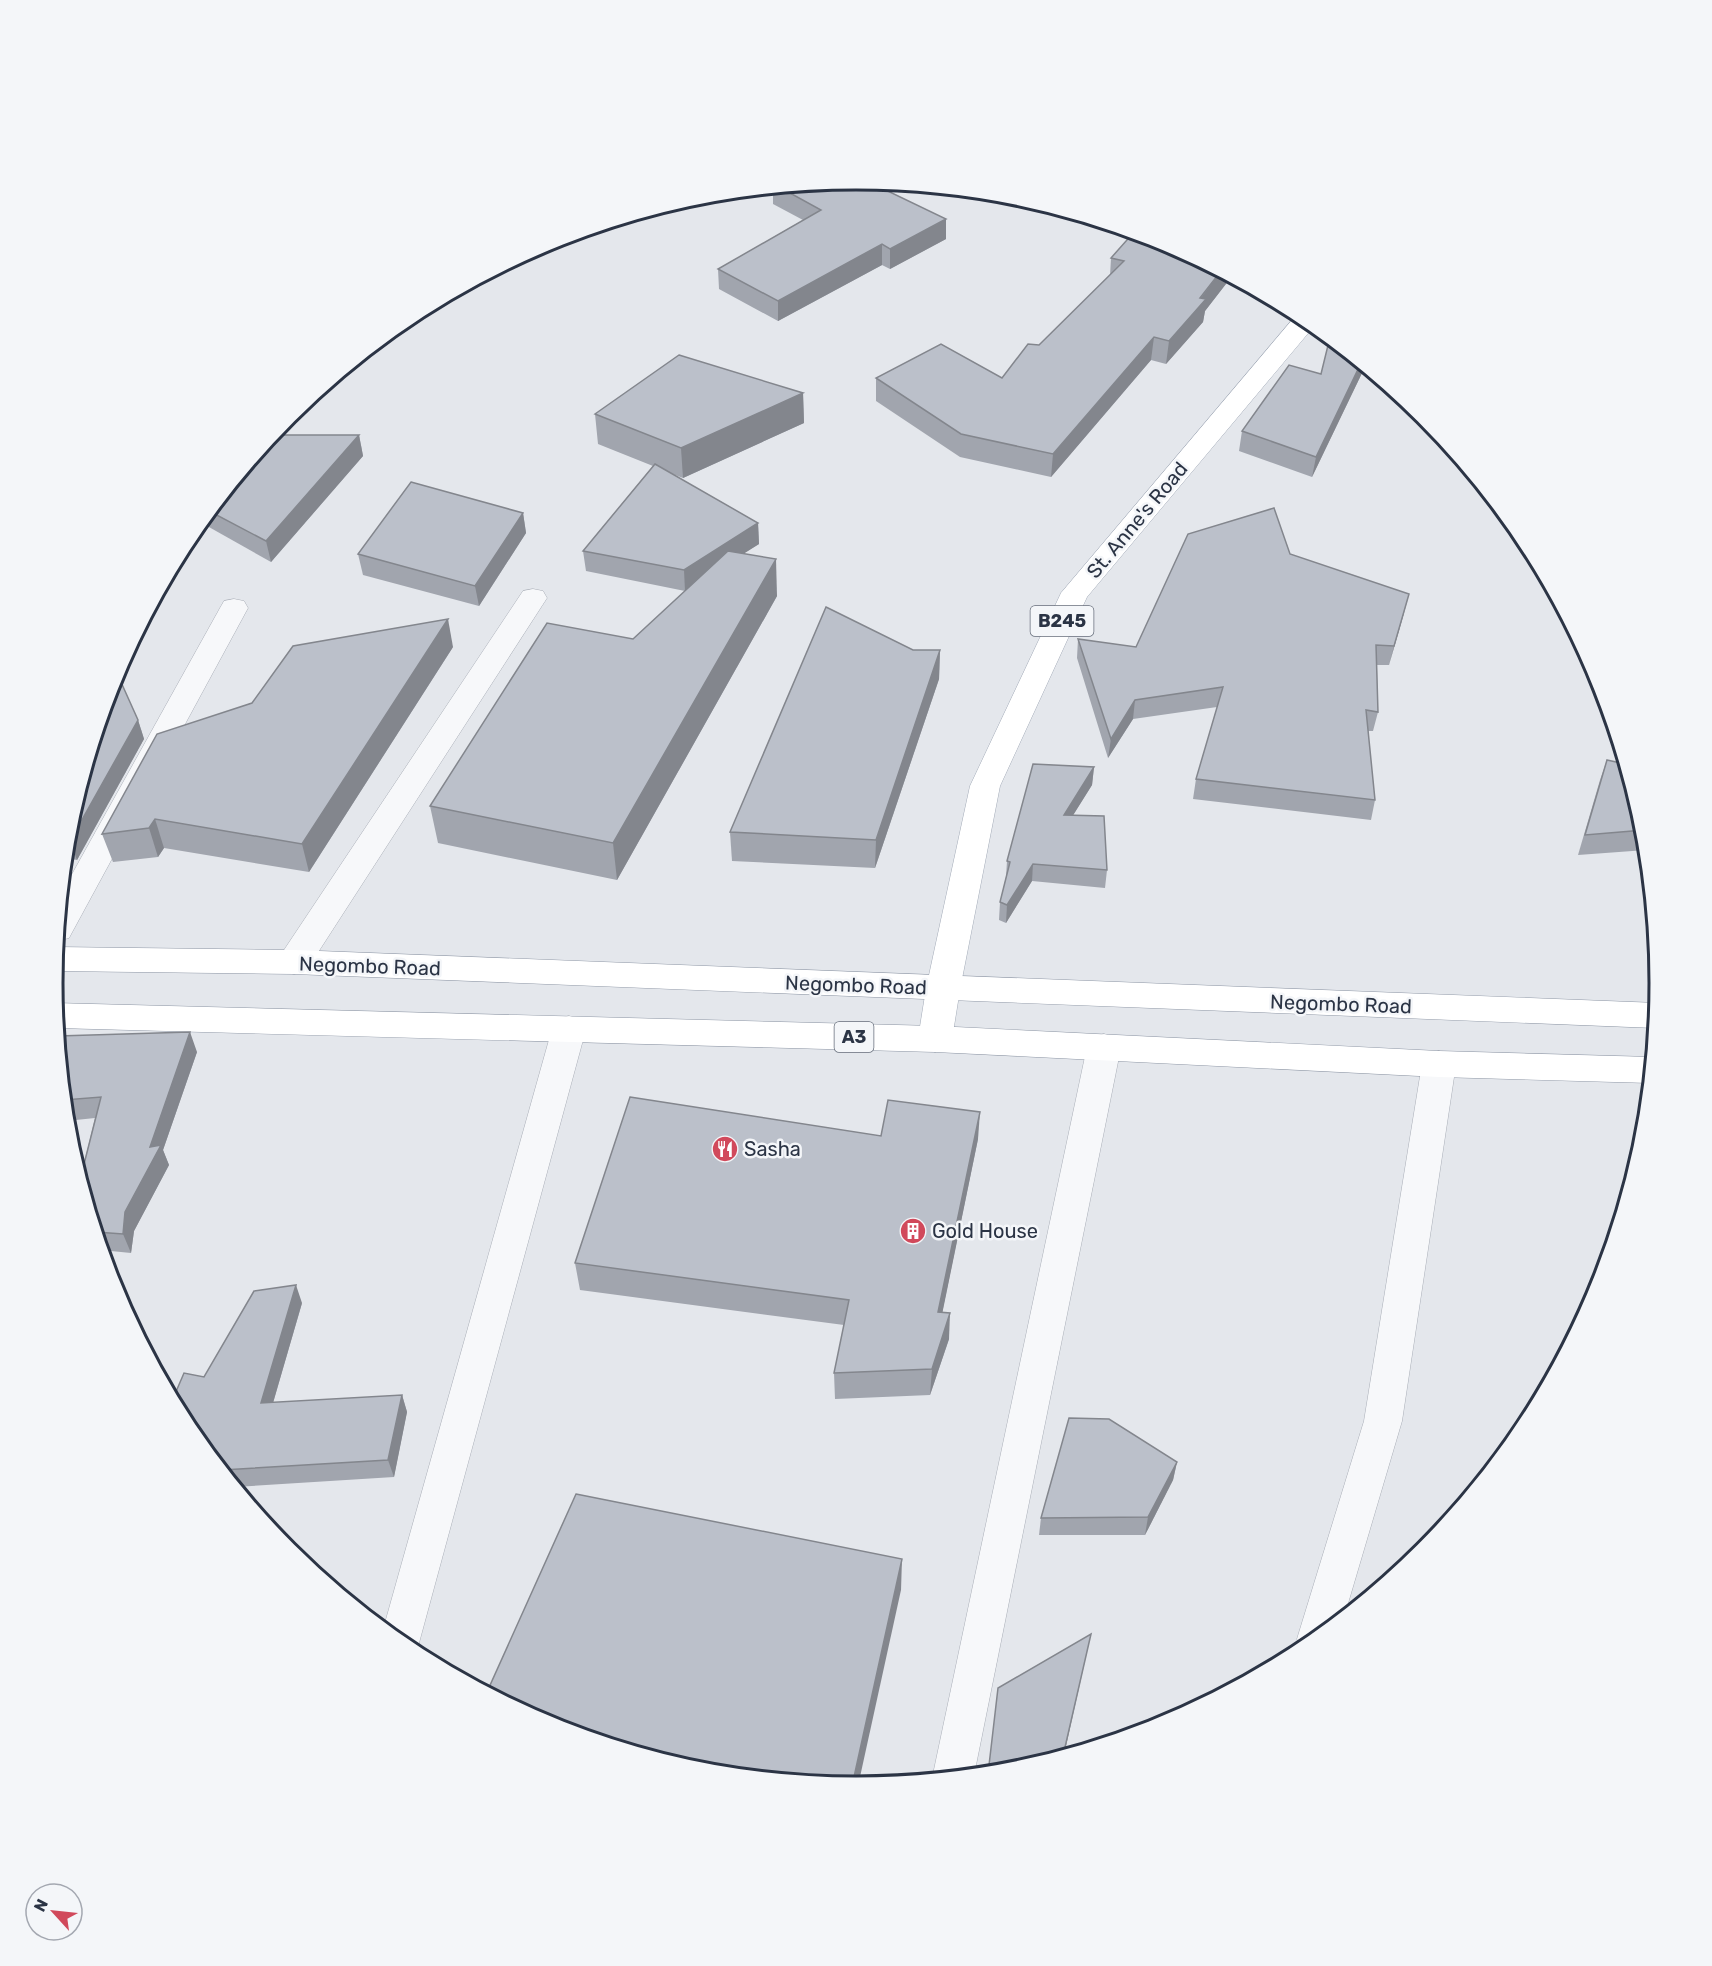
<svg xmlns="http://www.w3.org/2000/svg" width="1712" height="1966" font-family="Rubik,sans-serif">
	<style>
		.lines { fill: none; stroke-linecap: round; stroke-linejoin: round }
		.minor-casing { stroke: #a9aeb7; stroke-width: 1 }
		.primary-casing { stroke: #a3abb8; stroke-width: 1 }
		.trunk-casing { stroke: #8b94a3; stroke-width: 1 }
		.minor { fill: #f7f8fa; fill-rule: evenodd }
		.primary { fill: #fff; fill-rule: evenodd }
		.trunk { fill: #fff; fill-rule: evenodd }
		.wall { fill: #a1a5ae }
		.shaded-wall { fill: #83868d }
		.building { fill: #bbc0ca; stroke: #83868d; stroke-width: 1.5 }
		.labels { text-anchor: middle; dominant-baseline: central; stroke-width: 5; stroke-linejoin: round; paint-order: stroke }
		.shield { fill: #f4f6f9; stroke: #676e7b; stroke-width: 1.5 }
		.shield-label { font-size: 18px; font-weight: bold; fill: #2b3445 }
		.street-label { font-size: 20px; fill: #2b3445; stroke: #f4f6f9 }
		.poi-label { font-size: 20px; fill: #2b3445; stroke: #f4f6f9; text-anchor: start }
		.rim { fill: none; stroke: #2b3445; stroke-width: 3 }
	</style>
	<rect width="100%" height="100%" fill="#e4e7ec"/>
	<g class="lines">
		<g class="minor-casing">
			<g id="minor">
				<path d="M533 589 543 591 547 598 306 971 294 974 282 971 278 962 282 953 523 591Z"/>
				<path d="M234 599 244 601 248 608 69 938 57 941 61 894 220 608 224 601Z"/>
				<path d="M569 1016 581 1020 586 1029 416 1654 383 1630 552 1029 557 1020Z"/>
				<path d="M1104 1034 1116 1038 1121 1047 974 1775 932 1779 1087 1047 1092 1038Z"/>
				<path d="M1439 1051 1451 1055 1456 1064 1402 1421 1344 1617 1302 1651 1297 1639 1364 1421 1422 1064 1427 1055Z"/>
			</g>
		</g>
		<g class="primary-casing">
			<path id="primary" d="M1298 313 1315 325 1087 597 1000 786 960 989 952 1039 947 1048 935 1052 923 1048 918 1039 926 989 970 786 1061 593Z"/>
		</g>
		<g class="trunk-casing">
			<g id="trunk">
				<path d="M56 947 294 950 1658 1003 1655 1028 294 974 55 971Z"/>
				<path d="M54 1003 935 1026 1439 1051 1652 1057 1650 1083 1439 1077 935 1052 57 1028Z"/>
			</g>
		</g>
		<use href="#minor" class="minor"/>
		<use href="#primary" class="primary"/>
		<use href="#trunk" class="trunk"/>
	</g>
	<g class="wall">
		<path d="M856 180 946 239 890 269 882 265 778 321 719 289 718 269 803 220 773 204V188Z"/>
		<path d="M1164 241 1230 276 1229 280 1205 311 1203 322 1166 364 1151 360 1051 477 960 457 876 401V378H1002L1039 345 1110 276 1111 258Z"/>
		<path d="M1330 337 1383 381 1362 373 1312 477 1239 451 1242 431 1321 374Z"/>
		<path d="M803 393 804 423 683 478 670 473 758 523 759 544 744 553 777 596 617 880 438 843 430 806 633 639 685 591 586 571 583 551 653 466 598 444 595 414Z"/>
		<path d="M271 435H359L363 456 271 562 200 522Z"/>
		<path d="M523 513 526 533 479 606 363 575 358 554Z"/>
		<path d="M1290 554 1404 613 1389 665H1377L1378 712 1373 731H1368L1375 800 1371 820 1193 799 1196 779 1217 707 1133 719 1108 758 1077 658 1078 639 1136 647Z"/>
		<path d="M453 647 309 872 164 848 158 857 113 862 102 834Z"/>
		<path d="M940 650 939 679 875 868 732 861 730 832Z"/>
		<path d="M138 720 144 739 77 860 65 858 68 826Z"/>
		<path d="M1607 760 1644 827 1646 850 1578 855 1600 780Z"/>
		<path d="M1094 767 1092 785 1073 815 1107 870 1105 888 1032 881 1006 923 999 920 1000 902 1006 877 1007 861Z"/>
		<path d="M58 1036 197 1052 163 1150 169 1165 134 1231 131 1253 101 1250 80 1180 95 1118 66 1121Z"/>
		<path d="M881 1136 978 1139 942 1313 949 1339 930 1395 835 1399 834 1373 844 1325 580 1290 575 1263Z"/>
		<path d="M302 1303 273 1403 402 1395 407 1412 394 1477 235 1487 188 1429 204 1377Z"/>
		<path d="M1177 1462 1173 1480 1145 1535H1039L1041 1518Z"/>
	</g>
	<g class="shaded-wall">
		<path d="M946 219V239L890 269V249Z"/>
		<path d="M882 244V265L778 321V301Z"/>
		<path d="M1221 271 1230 276 1229 280 1205 311 1203 322 1166 364 1169 341Z"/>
		<path d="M1154 337 1151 360 1051 477 1053 454Z"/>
		<path d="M1361 363 1364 365 1362 373 1312 477 1316 457Z"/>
		<path d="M803 393 804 423 683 478 681 448Z"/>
		<path d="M359 435 363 456 271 562 266 541Z"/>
		<path d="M523 513 526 533 479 606 475 586Z"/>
		<path d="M758 523 759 544 685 591 684 570Z"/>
		<path d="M776 559 777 596 617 880 613 843Z"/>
		<path d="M1409 594 1404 613 1389 665 1394 646Z"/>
		<path d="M448 619 453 647 309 872 302 844Z"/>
		<path d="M940 650 939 679 875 868 876 840Z"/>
		<path d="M1135 700 1133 719 1108 758 1111 739Z"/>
		<path d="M138 720 144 739 77 860 70 841Z"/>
		<path d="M1094 767 1092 785 1062 833 1064 815Z"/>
		<path d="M155 819 164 848 158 857 149 828Z"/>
		<path d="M1033 864 1032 881 1006 923 1007 905Z"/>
		<path d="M190 1032 197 1052 163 1150 169 1165 134 1231 131 1253 123 1234 125 1212 150 1147Z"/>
		<path d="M980 1112 978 1139 937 1339 938 1312Z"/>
		<path d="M296 1285 302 1303 268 1420 261 1403Z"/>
		<path d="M950 1313 949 1339 930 1395 932 1369Z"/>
		<path d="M402 1395 407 1412 394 1477 388 1460Z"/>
		<path d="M1177 1462 1173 1480 1145 1535 1148 1517Z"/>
		<path d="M902 1559 901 1590 858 1786H852Z"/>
		<path d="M1091 1634 1064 1755 1063 1756Z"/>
	</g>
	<g class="building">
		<path d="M856 180 867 181 946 219 890 249 882 244 778 301 718 269 821 210 779 187Z"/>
		<path d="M1134 232 1164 241 1221 271 1200 298 1206 299 1169 341 1154 337 1053 454 961 434 876 378 941 344 1002 378 1028 344 1039 345 1124 261 1111 258Z"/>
		<path d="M1330 337 1361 363 1316 457 1242 431 1289 365 1321 374Z"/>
		<path d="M679 355 803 393 681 448 595 414Z"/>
		<path d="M271 435H359L266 541 209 511Z"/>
		<path d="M655 464 758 523 684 570 583 551Z"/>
		<path d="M411 482 523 513 475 586 358 554Z"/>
		<path d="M1274 508 1290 554 1409 594 1394 646 1376 645 1378 712 1366 710 1375 800 1196 779 1223 687 1135 700 1111 739 1078 639 1136 647 1188 534Z"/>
		<path d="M728 551 776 559 613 843 430 806 547 623 633 639Z"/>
		<path d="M826 607 913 650H940L876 840 730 832Z"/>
		<path d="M448 619 302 844 155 819 149 828 102 834 157 734 252 703 293 646Z"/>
		<path d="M116 671 138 720 70 841 67 840 68 826 114 675Z"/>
		<path d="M1607 760 1625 764 1644 830 1585 835Z"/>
		<path d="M1033 764 1094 767 1064 815 1104 816 1107 870 1033 864 1007 905 1000 902 1010 862 1007 861Z"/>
		<path d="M190 1032 150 1147 161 1145 125 1212 123 1234 96 1232 80 1180 101 1097 64 1100 58 1036Z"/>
		<path d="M630 1097 881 1136 888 1100 980 1112 938 1312 950 1313 932 1369 834 1373 849 1300 575 1263Z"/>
		<path d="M296 1285 261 1403 402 1395 388 1460 222 1470 188 1429 172 1401 184 1373 204 1377 254 1291Z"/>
		<path d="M1069 1418 1109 1419 1177 1462 1148 1517 1041 1518Z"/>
		<path d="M576 1494 902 1559 852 1786 699 1771 548 1725 487 1692Z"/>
		<path d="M1091 1634 1063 1756 1012 1771 988 1774 998 1688Z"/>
	</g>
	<defs>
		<g id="restaurant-disc" transform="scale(1.35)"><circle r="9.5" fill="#d1495b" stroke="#f4f6f9"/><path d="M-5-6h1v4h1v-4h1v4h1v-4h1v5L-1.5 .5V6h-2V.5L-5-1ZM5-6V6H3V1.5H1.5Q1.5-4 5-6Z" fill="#fff"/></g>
		<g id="building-disc" transform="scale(1.35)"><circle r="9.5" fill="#d1495b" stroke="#f4f6f9"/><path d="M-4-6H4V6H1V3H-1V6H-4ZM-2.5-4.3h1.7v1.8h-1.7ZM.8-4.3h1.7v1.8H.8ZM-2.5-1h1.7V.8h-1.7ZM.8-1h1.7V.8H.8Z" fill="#fff"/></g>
	</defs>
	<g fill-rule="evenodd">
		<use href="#restaurant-disc" x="725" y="1149"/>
		<use href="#building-disc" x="913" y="1231"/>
	</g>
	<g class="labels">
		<g class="shield">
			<rect x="1030.5" y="606" width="63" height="30" rx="4.5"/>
			<rect x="834.5" y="1022" width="39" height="30" rx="4.5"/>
		</g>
		<g class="shield-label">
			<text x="1062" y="621">B245</text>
			<text x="854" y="1037">A3</text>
		</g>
		<g class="street-label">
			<text transform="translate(1137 520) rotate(-50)">St. Anne's Road</text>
			<text transform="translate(370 966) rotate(2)">Negombo Road</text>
			<text transform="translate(856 985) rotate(2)">Negombo Road</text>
			<text transform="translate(1341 1004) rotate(2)">Negombo Road</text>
		</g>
		<g class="poi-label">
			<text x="744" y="1149">Sasha</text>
			<text x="932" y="1231">Gold House</text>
		</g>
	</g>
	<path d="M0 0H1712V1966H0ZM63 983a793 793 0 1 1 1586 0a793 793 0 1 1-1586 0Z" fill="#f4f6f9" fill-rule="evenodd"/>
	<path class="rim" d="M63 983a793 793 0 1 1 1586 0a793 793 0 1 1-1586 0Z"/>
	<g transform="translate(54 1912) rotate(297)"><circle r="28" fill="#f4f6f9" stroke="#a4a8b1" stroke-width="1.5"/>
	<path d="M0-4.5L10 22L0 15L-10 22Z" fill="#d1495b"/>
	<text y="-9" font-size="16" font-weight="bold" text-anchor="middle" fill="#2b3445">N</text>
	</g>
</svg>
